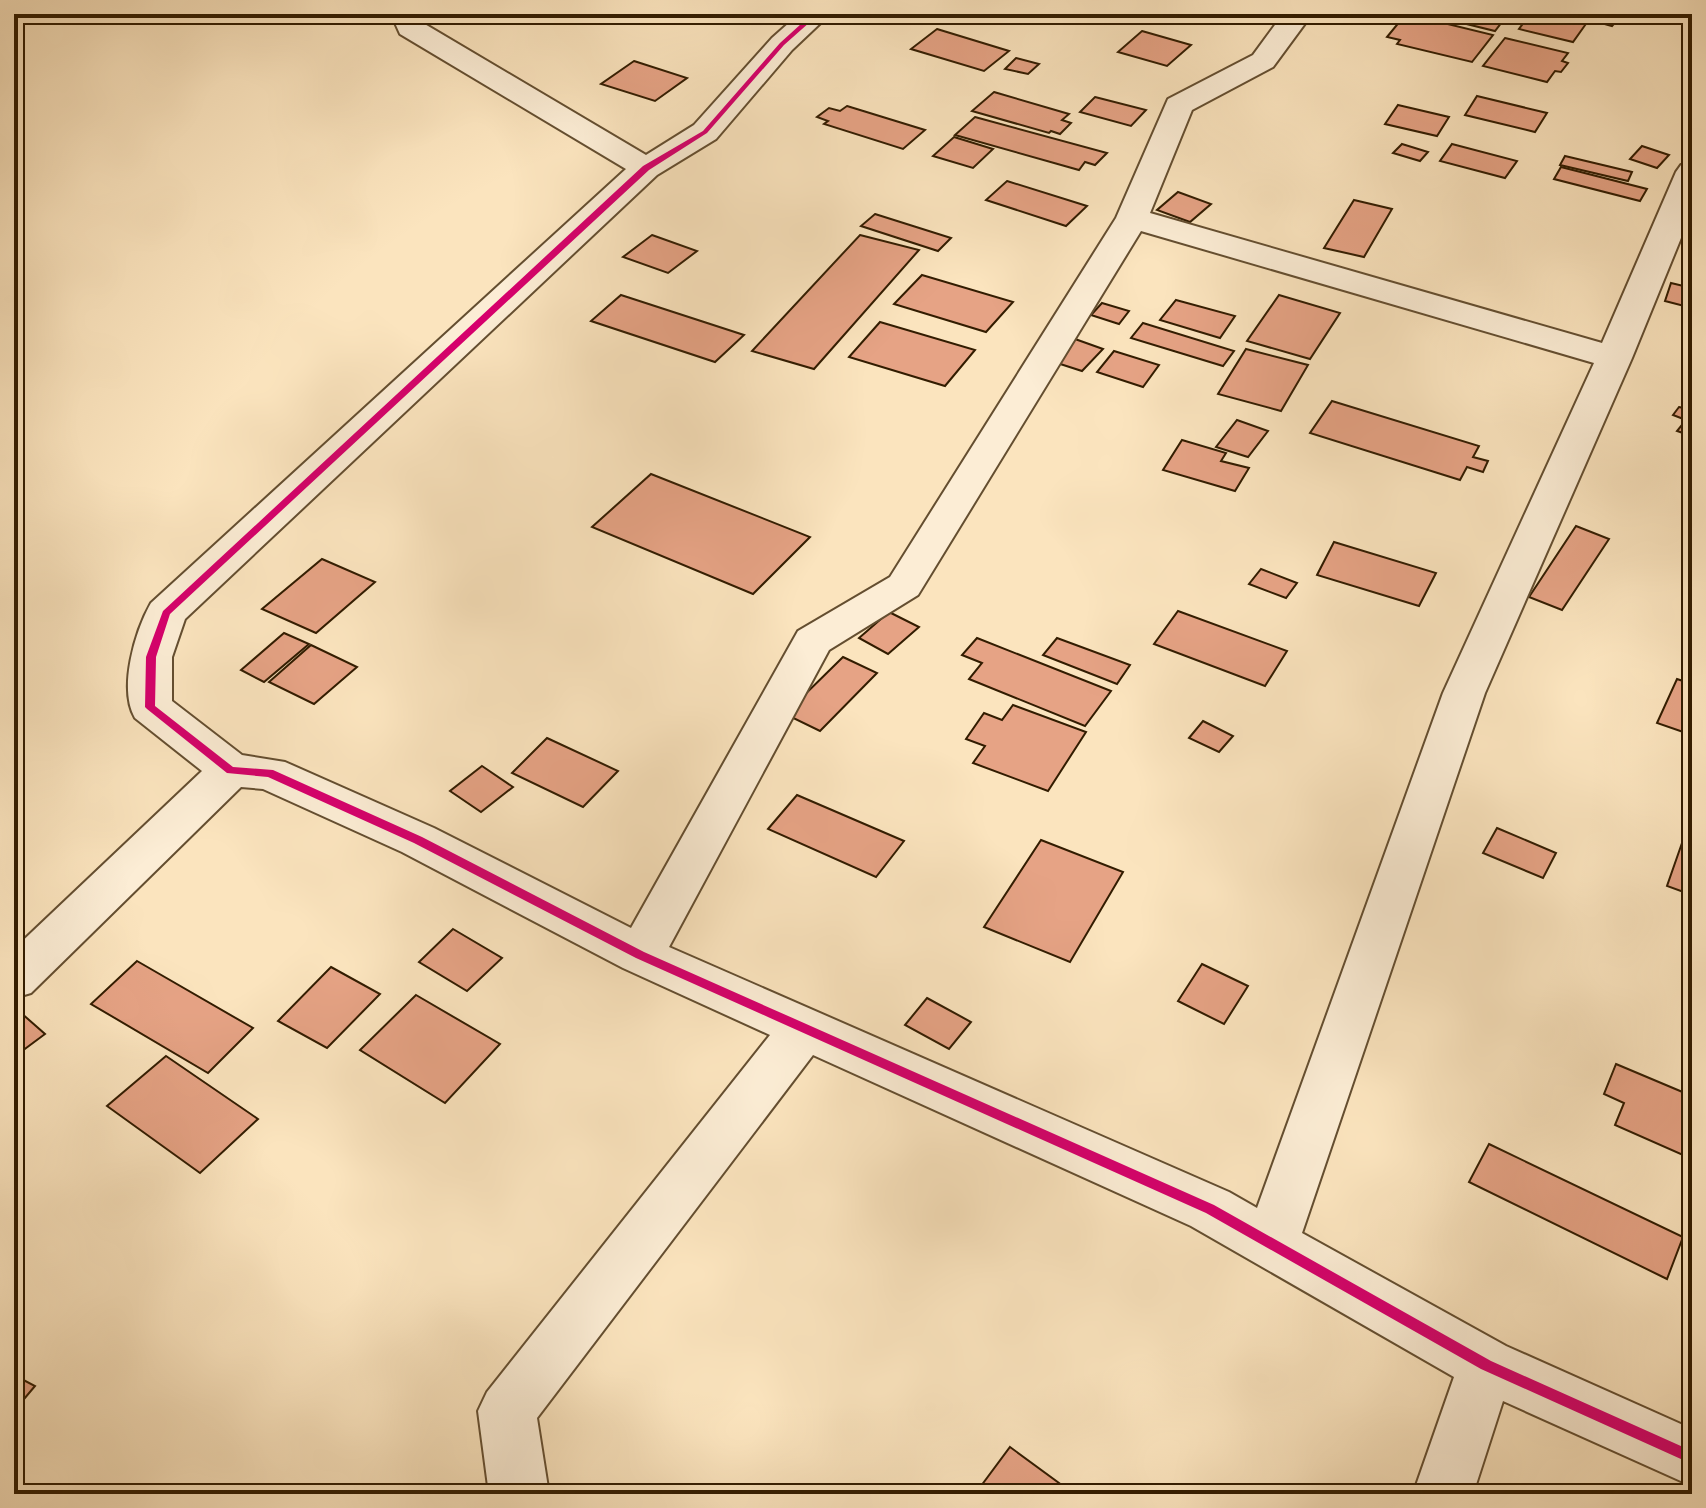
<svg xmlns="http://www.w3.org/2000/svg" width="1706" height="1508" font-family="'Gentium Book Plus',serif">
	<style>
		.building { fill: #e6a385; stroke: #321c00; stroke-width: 2 }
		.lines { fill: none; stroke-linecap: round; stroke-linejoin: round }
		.minor-casing { stroke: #644e30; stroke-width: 4 }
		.minor { fill: #fcedd5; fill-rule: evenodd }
		.cycleway-casing { stroke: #fcedd5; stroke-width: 5 }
		.cycleway { fill: #d6006c; fill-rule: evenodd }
	</style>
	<rect width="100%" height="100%" fill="#fbe4be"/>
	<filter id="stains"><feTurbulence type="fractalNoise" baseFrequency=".0025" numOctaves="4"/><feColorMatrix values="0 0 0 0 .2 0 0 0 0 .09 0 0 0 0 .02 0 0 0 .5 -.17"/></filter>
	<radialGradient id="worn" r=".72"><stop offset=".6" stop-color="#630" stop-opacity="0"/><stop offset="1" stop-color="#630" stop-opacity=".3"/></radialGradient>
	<g class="building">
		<path d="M1086 14H1126L1118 22Z"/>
		<path d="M1426 14H1508L1495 31Z"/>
		<path d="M1530 14H1558L1588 21 1573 42 1519 29Z"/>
		<path d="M1578 14H1606L1619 18 1612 26 1576 16Z"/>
		<path d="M1419 17 1493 35 1472 62 1397 44 1400 40 1387 37 1400 21 1413 24Z"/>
		<path d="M937 29 1009 51 984 71 911 49Z"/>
		<path d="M1142 31 1191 45 1167 66 1118 52Z"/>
		<path d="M1505 38 1568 53 1562 61 1568 63 1561 72 1555 71 1547 82 1483 66Z"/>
		<path d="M1016 58 1039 64 1028 74 1005 69Z"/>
		<path d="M634 61 687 78 655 101 601 84Z"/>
		<path d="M994 92 1069 114 1062 120 1071 123 1060 134 1051 131 1049 133 972 111Z"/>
		<path d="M1477 96 1547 113 1535 132 1465 115Z"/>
		<path d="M1095 97 1146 110 1131 126 1080 112Z"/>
		<path d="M1398 105 1449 117 1437 136 1385 124Z"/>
		<path d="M847 106 925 130 903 149 824 124 828 121 817 117 829 108 840 111Z"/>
		<path d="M975 117 1107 153 1095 165 1085 162 1079 170 955 135Z"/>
		<path d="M954 137 993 149 973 168 933 156Z"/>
		<path d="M1402 144 1428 152 1420 161 1393 153Z"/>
		<path d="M1452 144 1517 161 1505 178 1440 161Z"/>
		<path d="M1642 146 1669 155 1657 168 1630 159Z"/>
		<path d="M1565 156 1632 172 1628 181 1560 165Z"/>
		<path d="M1561 167 1647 189 1640 201 1554 179Z"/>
		<path d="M1007 181 1087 206 1066 226 986 200Z"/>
		<path d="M1178 192 1211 204 1190 222 1157 210Z"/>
		<path d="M1354 200 1392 209 1364 257 1324 248Z"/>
		<path d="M875 214 951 238 938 251 861 226Z"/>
		<path d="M652 235 697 251 668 273 623 257Z"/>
		<path d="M860 235 919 250 814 369 752 351Z"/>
		<path d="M922 275 1013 302 986 332 894 304Z"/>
		<path d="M1671 283 1692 288V308L1665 301Z"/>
		<path d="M621 295 744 335 715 362 591 321Z"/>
		<path d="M1279 295 1340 313 1310 359 1247 341Z"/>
		<path d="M1176 300 1235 316 1220 338 1160 320Z"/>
		<path d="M1102 303 1129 311 1119 324 1091 315Z"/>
		<path d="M880 322 975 350 945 386 849 357Z"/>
		<path d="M1143 323 1234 351 1223 366 1131 338Z"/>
		<path d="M1075 339 1103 349 1082 371 1054 362Z"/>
		<path d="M1246 349 1308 365 1281 411 1218 394Z"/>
		<path d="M1114 351 1159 365 1143 387 1097 372Z"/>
		<path d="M1332 401 1479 446 1473 457 1488 461 1483 472 1467 467 1460 480 1310 433Z"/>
		<path d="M1679 407 1692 410V436L1677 431 1686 420 1673 415Z"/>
		<path d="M1237 420 1268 431 1248 457 1216 447Z"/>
		<path d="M1182 440 1226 453 1221 461 1249 468 1235 491 1163 470Z"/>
		<path d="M651 474 810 537 753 594 592 527Z"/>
		<path d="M1576 526 1609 539 1562 610 1529 597Z"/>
		<path d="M1334 542 1436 573 1419 606 1317 575Z"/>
		<path d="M322 559 375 582 316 633 262 609Z"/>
		<path d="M1261 569 1297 583 1286 598 1249 584Z"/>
		<path d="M1178 611 1287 651 1265 686 1154 644Z"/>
		<path d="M889 612 919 627 888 654 859 638Z"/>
		<path d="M284 633 309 644 264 682 241 670Z"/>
		<path d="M977 638 1111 691 1085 726 969 679 982 663 962 655Z"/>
		<path d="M1057 638 1130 665 1117 684 1043 655Z"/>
		<path d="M311 645 357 667 314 704 269 682Z"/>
		<path d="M843 657 877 673 820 731 785 714Z"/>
		<path d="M1677 679 1692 684V735L1657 723Z"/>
		<path d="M1013 705 1086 732 1048 791 973 763 985 746 966 739 984 713 1002 720Z"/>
		<path d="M1203 721 1233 736 1219 752 1189 738Z"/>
		<path d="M547 738 618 771 583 807 512 773Z"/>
		<path d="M482 766 513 787 481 812 450 791Z"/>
		<path d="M797 795 904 841 876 877 768 829Z"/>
		<path d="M1497 828 1556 853 1543 878 1483 853Z"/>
		<path d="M1041 840 1123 872 1070 962 984 927Z"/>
		<path d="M1682 843 1692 847V895L1667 886Z"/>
		<path d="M453 929 502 958 467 991 419 962Z"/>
		<path d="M137 961 253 1028 208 1073 91 1004Z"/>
		<path d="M1202 964 1248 986 1224 1024 1178 1001Z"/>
		<path d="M331 967 380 994 327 1048 278 1021Z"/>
		<path d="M416 995 500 1044 445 1103 360 1050Z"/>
		<path d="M927 998 971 1022 949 1049 905 1025Z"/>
		<path d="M20 1012 45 1034 14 1057V1017Z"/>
		<path d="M166 1056 258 1119 200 1173 107 1106Z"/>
		<path d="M1616 1064 1692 1096V1159L1615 1125 1624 1103 1604 1094Z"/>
		<path d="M1489 1144 1683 1237 1667 1279 1469 1182Z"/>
		<path d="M14 1375 35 1386 14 1411Z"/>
		<path d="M1010 1447 1074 1494H992L981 1486Z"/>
	</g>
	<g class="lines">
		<g class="minor-casing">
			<path id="minor" d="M391 14H419L423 23 646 155 694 125 772 38 799 14H830L792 50 716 139 657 175 185 619 172 657V701L242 755 285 762 434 828 631 928 798 631 890 577 1116 218 1168 99 1253 55 1283 14H1312L1273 67 1192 110 1150 213 1602 343 1676 172 1681 165 1692 162V211L1632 358 1485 693 1302 1233 1506 1346 1692 1429V1486L1503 1401 1473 1494H1413L1454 1377 1191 1226 813 1055 537 1418 549 1494H489L478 1411 487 1392 770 1035 623 968 402 852 263 789 241 787 31 993 14 998V949L202 771 135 718C118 689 135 631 151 603L626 169 400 34ZM1141 231 1594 363 1443 693 1257 1208 1229 1192 669 947 829 650 918 595Z"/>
		</g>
		<use href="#minor" class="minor"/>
		<g class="cycleway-casing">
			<path id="cycleway" d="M812 14H819L784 45 707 133 649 170 170 614 156 657 155 706 233 767 273 770 422 837 644 952 1214 1205 1491 1361 1692 1451V1464L1481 1369 1206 1213 636 958 414 843 268 777 227 773 147 709 145 707 146 657 163 611 643 166 703 131 780 43Z"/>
		</g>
		<use href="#cycleway" class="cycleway"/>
	</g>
	<rect width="1706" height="1508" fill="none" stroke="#fbe4be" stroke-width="48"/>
	<rect x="16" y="16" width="1674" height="1476" fill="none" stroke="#321c00" stroke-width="4"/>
	<rect x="24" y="24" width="1658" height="1460" fill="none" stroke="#321c00" stroke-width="2"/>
	<rect width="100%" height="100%" filter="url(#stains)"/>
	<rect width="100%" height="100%" fill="url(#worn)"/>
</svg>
